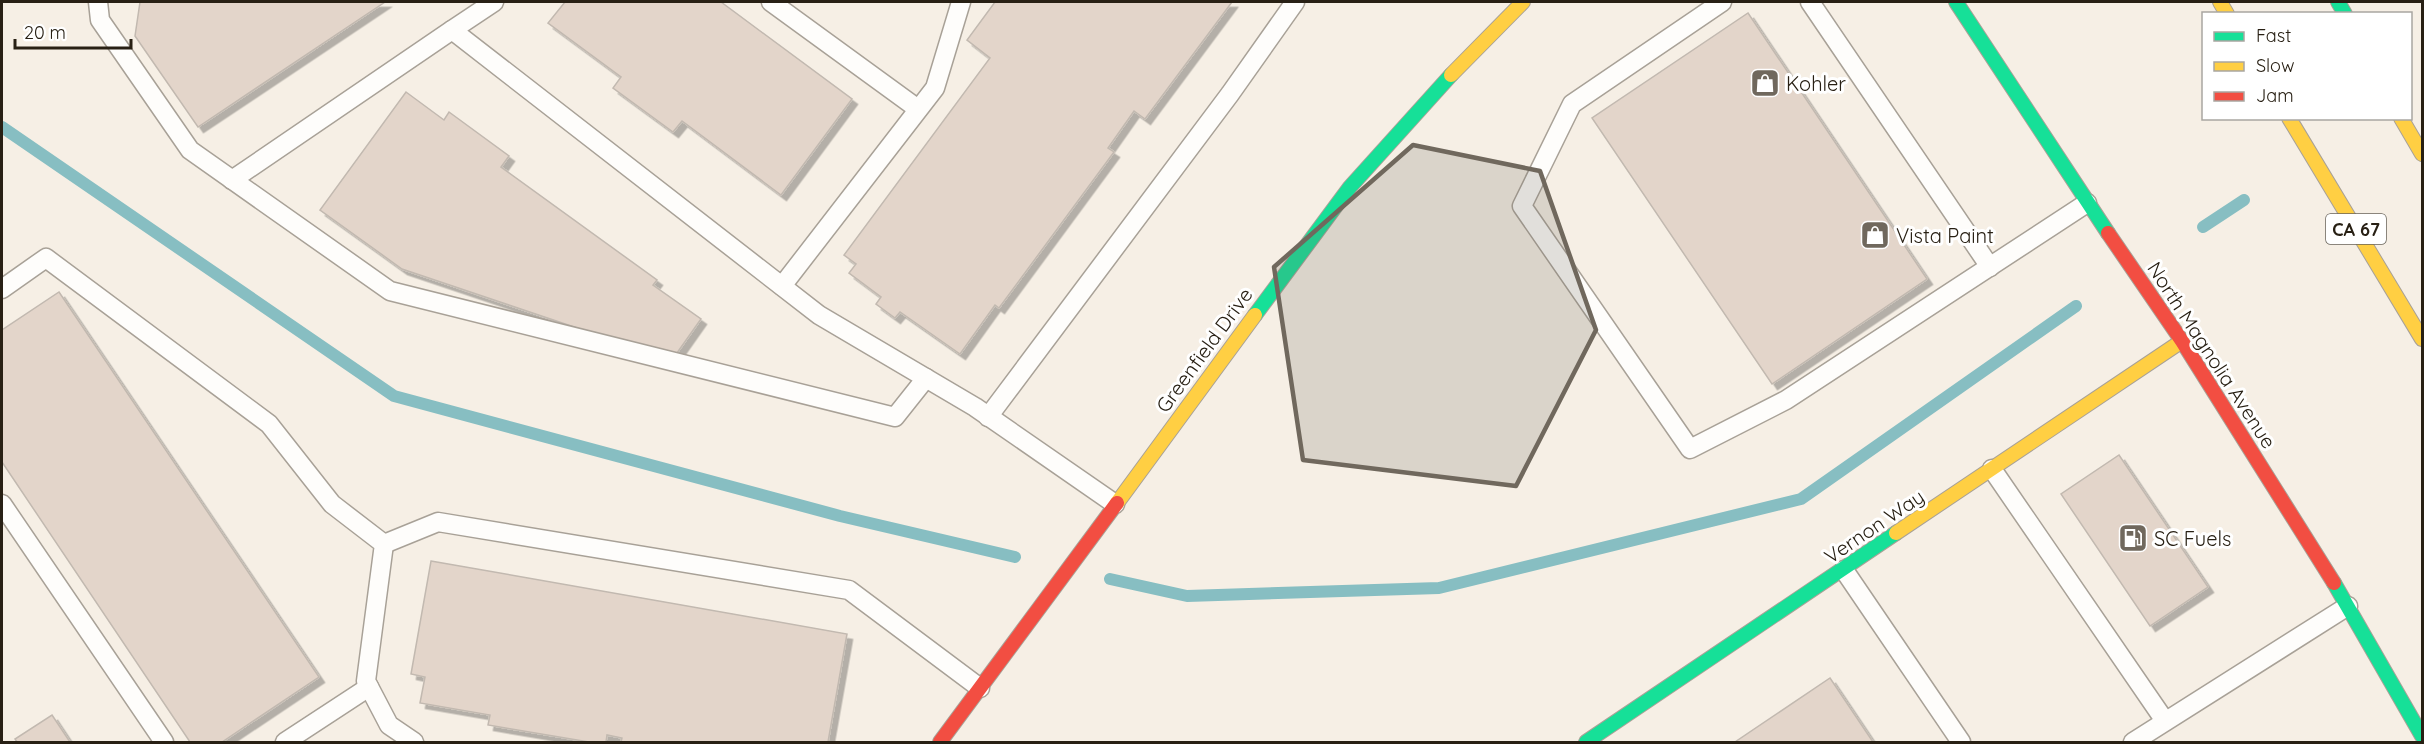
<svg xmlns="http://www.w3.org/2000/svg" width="2424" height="744" font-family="Quicksand,sans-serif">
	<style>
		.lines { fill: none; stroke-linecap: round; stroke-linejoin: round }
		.stream { stroke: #87bec2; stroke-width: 12 }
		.building { fill: #e3d5ca; stroke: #c2b9b0; stroke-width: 1.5; filter: url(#shadow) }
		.lane-casing { stroke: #a8a197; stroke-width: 21 }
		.fast-casing { stroke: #a8a197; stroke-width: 16 }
		.slow-casing { stroke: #a8a197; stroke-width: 16 }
		.jam-casing { stroke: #a8a197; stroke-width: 16 }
		.lane { stroke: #fefdfb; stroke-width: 18 }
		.fast { stroke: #16e098; stroke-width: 14 }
		.slow { stroke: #ffcf43; stroke-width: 14 }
		.jam { stroke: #f24e42; stroke-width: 14 }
		.marked { fill: #70685d; fill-opacity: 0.2; stroke: #70685d; stroke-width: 4.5; stroke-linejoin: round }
		.labels { text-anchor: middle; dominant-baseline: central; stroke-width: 6; stroke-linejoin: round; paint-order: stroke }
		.shield { fill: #fff; stroke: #68635a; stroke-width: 1.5 }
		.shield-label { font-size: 18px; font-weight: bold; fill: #282014 }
		.poi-label { font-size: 20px; fill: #282014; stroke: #fff; text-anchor: start }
		.street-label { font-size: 20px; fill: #282014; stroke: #fff }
	</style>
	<defs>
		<filter id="shadow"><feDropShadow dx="5.5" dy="5.5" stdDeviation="0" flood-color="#0004"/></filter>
	</defs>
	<rect width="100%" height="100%" fill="#f6efe5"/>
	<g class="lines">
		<g class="stream">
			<path d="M2 127 394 396 840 516 1015 557"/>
			<path d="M2203 227 2244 200"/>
			<path d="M1110 579 1187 596 1439 588 1801 499 2076 306"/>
		</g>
	</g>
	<g class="building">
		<path d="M140 2H385L198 127 135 36Z"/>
		<path d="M565 2H721L852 99 781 195 682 121 673 132 613 88 621 77 548 23Z"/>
		<path d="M995 2H1232L1145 119 1134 111 1108 148 1114 152 999 308 995 305 960 354 900 312 895 318 876 304 881 297 849 273 856 264 844 255 990 58 967 40Z"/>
		<path d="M1748 13 1927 279 1772 384 1592 118Z"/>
		<path d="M406 92 444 120 449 112 509 156 501 167 657 280 653 285 701 319 672 360 402 269 320 210Z"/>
		<path d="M59 292 319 677 222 742H190L2 462V330Z"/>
		<path d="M2119 455 2208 587 2150 626 2061 494Z"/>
		<path d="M431 561 847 634 828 742H621L622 738 607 735 606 742H589L488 725 490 715 420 703 425 677 411 674Z"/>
		<path d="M1830 678 1873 742H1735Z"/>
		<path d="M52 715 70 742H17L15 739Z"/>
	</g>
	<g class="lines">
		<g class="lane-casing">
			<g id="lane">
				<path d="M98 2 100 20 190 150 390 291 895 417 926 378"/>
				<path d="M494 2 452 30 819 315 975 407 1115 504"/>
				<path d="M771 2 918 109"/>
				<path d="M1722 2 1572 104 1522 206 1690 449 1786 400 2087 203"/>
				<path d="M1810 2 1990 267"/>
				<path d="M232 180 452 30"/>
				<path d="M782 286 935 88 961 2"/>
				<path d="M2 289 46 258 269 424 332 504 384 544 366 681 389 725 414 742"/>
				<path d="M988 417 1230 94 1295 2"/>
				<path d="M1992 469 2165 721"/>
				<path d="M2 504 164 742"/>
				<path d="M384 544 438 522 849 590 980 688"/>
				<path d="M1844 570 1961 742"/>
				<path d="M285 742 369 687"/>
				<path d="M2133 742 2348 606"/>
			</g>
		</g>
		<g class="fast-casing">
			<g id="fast">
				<path d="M1956 2 2108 233"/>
				<path d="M2338 2 2345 14"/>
				<path d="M1255 315 1350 187 1451 75"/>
				<path d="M2334 583 2422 736"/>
				<path d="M1586 742 1896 533"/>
			</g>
		</g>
		<g class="slow-casing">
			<g id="slow">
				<path d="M2220 2 2227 14"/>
				<path d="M1451 75 1523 2"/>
				<path d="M2289 118 2422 339"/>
				<path d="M2401 118 2422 154"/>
				<path d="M1117 503 1255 315"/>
				<path d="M1896 533 2182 341"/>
			</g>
		</g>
		<g class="jam-casing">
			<g id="jam">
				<path d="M2108 233 2182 341 2334 583"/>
				<path d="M940 742 1117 503"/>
			</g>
		</g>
		<use href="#lane" class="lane"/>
		<use href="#fast" class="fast"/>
		<use href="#slow" class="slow"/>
		<use href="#jam" class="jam"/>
	</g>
	<path class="marked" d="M1413 145 1540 171 1596 330 1516 486 1303 460 1274 267Z"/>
	<defs>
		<g id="shop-square" transform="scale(1.5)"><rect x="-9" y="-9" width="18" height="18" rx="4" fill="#70685d" stroke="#fff"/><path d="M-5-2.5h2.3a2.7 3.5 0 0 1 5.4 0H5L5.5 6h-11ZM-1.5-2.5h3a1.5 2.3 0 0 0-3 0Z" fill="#fff"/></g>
		<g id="fuel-square" transform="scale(1.5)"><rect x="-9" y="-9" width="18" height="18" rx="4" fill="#70685d" stroke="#fff"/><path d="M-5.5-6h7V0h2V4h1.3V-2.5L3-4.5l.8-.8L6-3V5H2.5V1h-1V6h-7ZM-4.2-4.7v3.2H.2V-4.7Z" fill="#fff"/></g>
	</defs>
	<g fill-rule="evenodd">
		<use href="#shop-square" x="1765" y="83"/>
		<use href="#shop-square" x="1875" y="235"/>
		<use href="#fuel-square" x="2133" y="538"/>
	</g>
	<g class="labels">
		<rect class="shield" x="2326" y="214" width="60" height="30" rx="4.5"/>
		<g class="shield-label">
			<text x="2356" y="229">CA 67</text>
		</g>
		<g class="poi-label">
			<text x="1786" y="83">Kohler</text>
			<text x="1896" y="235">Vista Paint</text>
			<text x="2154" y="538">SC Fuels</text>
		</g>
		<g class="street-label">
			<text transform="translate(1204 350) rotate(-54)">Greenfield Drive</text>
			<text transform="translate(2212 355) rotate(57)">North Magnolia Avenue</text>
			<text transform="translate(1874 526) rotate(-34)">Vernon Way</text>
		</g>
	</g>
	<rect width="2424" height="744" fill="none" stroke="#282014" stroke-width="6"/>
	<rect x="2202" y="12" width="210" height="108" fill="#ffffff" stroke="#a9a6a1" stroke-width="1.5"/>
	<rect x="2214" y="32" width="30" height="9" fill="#16e098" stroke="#a9a6a1" stroke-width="1.5"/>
	<text x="2256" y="42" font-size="18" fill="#282014">Fast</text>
	<rect x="2214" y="62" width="30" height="9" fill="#ffcf43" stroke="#a9a6a1" stroke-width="1.5"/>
	<text x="2256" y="72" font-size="18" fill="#282014">Slow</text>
	<rect x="2214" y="92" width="30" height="9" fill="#f24e42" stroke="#a9a6a1" stroke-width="1.5"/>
	<text x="2256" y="102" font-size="18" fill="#282014">Jam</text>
	<path d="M15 39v9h116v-9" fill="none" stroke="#282014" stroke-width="3"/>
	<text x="24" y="39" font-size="18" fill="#282014" stroke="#ffffff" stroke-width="4.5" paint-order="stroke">20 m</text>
</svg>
